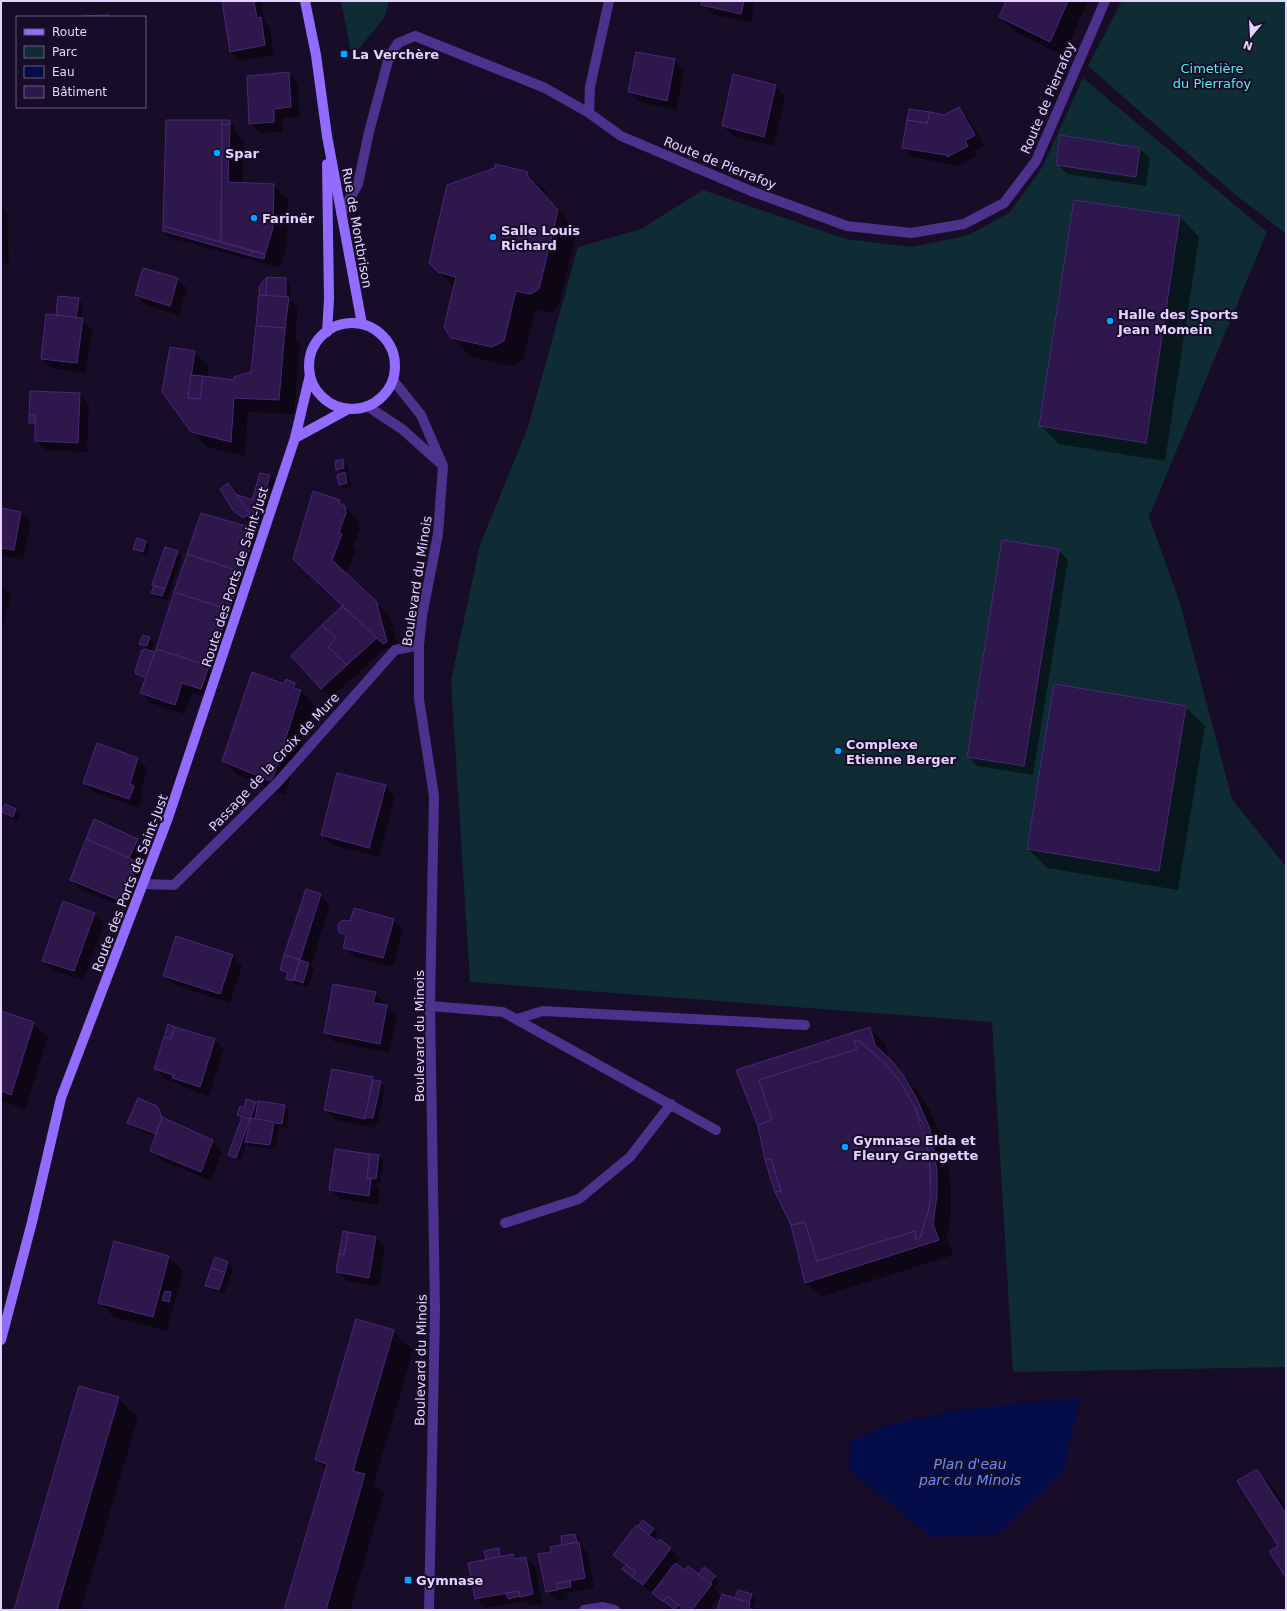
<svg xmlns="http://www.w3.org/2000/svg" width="1287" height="1611" font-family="'DejaVu Sans',sans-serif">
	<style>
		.green { fill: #0f2b33 }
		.water { fill: #040c49 }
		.shadow { fill: #0007; fill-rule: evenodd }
		.building { fill: #2e174b; stroke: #4b267a }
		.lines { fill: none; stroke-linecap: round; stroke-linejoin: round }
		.service { stroke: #4c328c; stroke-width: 10 }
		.minor { stroke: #4c328c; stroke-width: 10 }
		.secondary { stroke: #936bff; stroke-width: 10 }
		.poi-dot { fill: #00a7ff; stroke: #180d28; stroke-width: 1.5 }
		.labels { text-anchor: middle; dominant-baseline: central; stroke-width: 4; stroke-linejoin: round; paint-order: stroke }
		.poi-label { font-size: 13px; font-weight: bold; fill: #e3d4ff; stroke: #180d28; text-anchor: start }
		.park-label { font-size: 13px; fill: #52edec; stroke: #180d28 }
		.street-label { font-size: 13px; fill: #e3d4ff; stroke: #180d28 }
		.water-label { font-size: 14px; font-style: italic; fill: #628fff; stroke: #180d28 }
	</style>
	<rect width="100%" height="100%" fill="#180d28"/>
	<g class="green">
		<path d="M341 1H389L384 18 352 57Z"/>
		<path d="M1122 1H1286V234L1232 192 1088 66Z"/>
		<path d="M1083 78 1267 232 1149 517 1180 603 1232 799 1286 867V1367L1013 1372 992 1022 470 982 451 681 480 545 528 427 578 247 641 229 703 190 846 239 912 247 969 235 1010 212 1043 166Z"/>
	</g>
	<path class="water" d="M1080 1397 1064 1470 999 1534 931 1537 849 1470V1442L886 1426 950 1411Z"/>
	<g class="shadow">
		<path d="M223 1H261L265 22 270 28 274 55 241 61 231 52Z"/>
		<path d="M703 1H755L751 23 712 14 702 5Z"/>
		<path d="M1007 1H1088L1064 56 1015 32 1001 17Z"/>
		<path d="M674 60 684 70 676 110 639 102 629 92Z"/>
		<path d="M289 73 298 83 300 117 283 118V132L260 133 250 123Z"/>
		<path d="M775 86 785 96 774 146 733 136 723 126Z"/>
		<path d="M959 109 968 118 984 145 974 151 977 156 958 166 913 157 903 148Z"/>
		<path d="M167 121H229L234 126V130L244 140 243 184 273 185 288 199 287 244 280 268 178 240 168 236 164 231Z"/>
		<path d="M1140 149 1150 158 1146 186 1067 174 1057 164Z"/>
		<path d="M527 173 547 192 546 195 577 231 558 308 551 313 535 309 523 360 512 366 471 357 451 337 455 288 430 263Z"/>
		<path d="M1075 201 1180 217 1199 237 1165 461 1059 444 1040 425Z"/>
		<path d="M1 207 7 213 9 264 1 265Z"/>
		<path d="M177 279 187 288 179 315 146 305 136 295Z"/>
		<path d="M286 279 290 284V300L298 307 295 339 300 344 294 414 248 412 245 456 207 447 192 432 163 392 194 352 209 367 207 378 235 381 252 372Z"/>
		<path d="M78 299 83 304 81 319 92 329 86 373 52 368 42 359 59 316 57 315Z"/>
		<path d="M79 394 89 404 87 452 45 450 36 440V427L30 422Z"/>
		<path d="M343 460 347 465 349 472 345 473 350 478 351 487 344 489 339 484 342 474 337 469Z"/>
		<path d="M261 474 270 476 274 481 262 524 254 518 248 522 239 515 236 495 252 501Z"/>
		<path d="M339 501 359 521 360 528 353 547 356 549 346 575 390 616 401 657 398 658 387 647 331 698 292 656 344 607 294 559Z"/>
		<path d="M1 509 21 513 31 522 23 560 1 555Z"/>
		<path d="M255 530 265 540 210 699 192 693 184 714 151 703 142 693 146 680 137 673 143 651 148 649 140 643 149 638 154 643 151 652 155 653Z"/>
		<path d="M146 542 150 546 147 556 139 553 134 548Z"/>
		<path d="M1058 550 1068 560 1033 775 977 766 968 756Z"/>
		<path d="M177 552 182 556 167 600 157 598 152 593 155 586 153 585Z"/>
		<path d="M1 586 11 595 1 632Z"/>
		<path d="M295 684 315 706 285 795 237 775 223 761 284 685Z"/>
		<path d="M1185 707 1205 726 1178 890 1047 868 1028 849Z"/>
		<path d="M138 759 147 768 140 793 143 796 139 808 94 792 84 783Z"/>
		<path d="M385 786 395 796 379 857 332 845 322 835Z"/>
		<path d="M5 805 16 810 20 815 18 821 7 816 2 812Z"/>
		<path d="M95 821 137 840 147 849 140 865 148 873 134 911 81 890 71 880Z"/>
		<path d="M321 895 330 905 311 966 314 969 308 987 292 983 288 978 289 975 281 970Z"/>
		<path d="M94 914 104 924 84 980 53 971 43 961Z"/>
		<path d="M393 920 403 929 393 967 354 957 344 947 346 938 340 931Z"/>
		<path d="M233 956 242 966 230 1003 174 985 164 976Z"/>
		<path d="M375 993 385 1003 384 1006 397 1016 389 1053 335 1042 325 1033Z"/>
		<path d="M1 1012 33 1023 48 1037 25 1109 1 1101Z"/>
		<path d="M870 1029 885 1043 889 1059 917 1091 931 1112 944 1144 951 1186V1211L947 1239 953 1255 821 1297 806 1282 792 1225 759 1125Z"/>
		<path d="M214 1039 224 1049 209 1096 183 1087 178 1083 165 1079 155 1069Z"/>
		<path d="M333 1071 373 1078 385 1086 378 1123 376 1122 375 1128 335 1120 325 1110Z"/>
		<path d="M255 1103 258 1105 284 1106 289 1110 287 1128 279 1127 275 1149 250 1146 247 1143 240 1162 230 1155 243 1119 238 1115Z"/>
		<path d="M157 1107 165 1120 212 1141 222 1151 211 1181 161 1160 151 1150 156 1136 133 1128 128 1123Z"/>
		<path d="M1 1156 4 1159 1 1171Z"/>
		<path d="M379 1156 383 1161 380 1183H377V1186L380 1190 378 1205 340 1199 330 1189Z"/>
		<path d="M376 1238 385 1248 379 1287 347 1281 337 1271Z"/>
		<path d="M168 1257 183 1271 167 1331 114 1317 99 1302Z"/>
		<path d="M215 1259 228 1263 233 1268 224 1294 211 1290 207 1285Z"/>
		<path d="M393 1331 413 1350 374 1484 384 1494 350 1610H286L326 1470 316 1460Z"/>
		<path d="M118 1398 138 1417 81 1610H15Z"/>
		<path d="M1257 1470 1271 1485 1286 1508V1576Z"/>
		<path d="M653 1529 658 1534 654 1540 670 1549 680 1558 675 1564 685 1572 699 1576 715 1577 719 1581 714 1588 721 1595 709 1610H672L623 1569 626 1566 615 1555Z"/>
		<path d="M575 1535 580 1539 581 1546 588 1553 594 1588 567 1593 568 1599 556 1601 547 1591 552 1553 565 1545 563 1544Z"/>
		<path d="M498 1549 504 1557 512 1555 517 1560 526 1558 536 1568 542 1604 531 1606 526 1601 485 1608 476 1598 488 1560 487 1559ZM499 1553H501L502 1561H500Z"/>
		<path d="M751 1595 756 1600 753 1607 756 1610H718L739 1600 736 1598ZM750 1596H752L748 1608Z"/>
	</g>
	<g class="building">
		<path d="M222 1H254L257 18 261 17 265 45 230 52Z"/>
		<path d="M702 1H744L741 14 701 5Z"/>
		<path d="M1006 1H1068L1050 42 999 17Z"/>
		<path d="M109 15V17H83V16Z"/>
		<path d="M636 52 675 59 667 101 628 92Z"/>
		<path d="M289 72 291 107 274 109V122L249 124 247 76Z"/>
		<path d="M733 74 776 85 764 137 722 126Z"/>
		<path d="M959 107 975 135 965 141 968 146 947 157 946 155 902 148 907 120 927 123 930 112 944 115Z"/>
		<path d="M909 109 930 112 927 123 907 120Z"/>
		<path d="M166 120H222L221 242 163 226Z"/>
		<path d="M222 120H230V124L222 125Z"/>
		<path d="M230 124 228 182 274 184 273 228 265 254 221 242 222 125Z"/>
		<path d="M1060 135 1140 148 1136 177 1056 165Z"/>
		<path d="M495 164 528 172 527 175 558 210 539 289 531 294 516 291 504 341 492 347 451 338 444 327 456 277 438 272 429 263 447 185 495 168Z"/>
		<path d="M1074 200 1180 216 1146 443 1039 426Z"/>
		<path d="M163 226 252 251 251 256 163 231Z"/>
		<path d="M252 251 265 254 264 259 251 256Z"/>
		<path d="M143 268 178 278 170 306 135 295Z"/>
		<path d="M267 277 266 296 259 295 260 285Z"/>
		<path d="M267 277 286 278V297L266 296Z"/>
		<path d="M259 295 289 297 285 328 256 326Z"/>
		<path d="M58 296 79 298 76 318 56 315Z"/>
		<path d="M46 314 83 318 77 363 41 359Z"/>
		<path d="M256 326 285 328 279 400 234 398 231 442 191 432 162 392 170 347 195 351 188 398 200 399 203 376 234 380V377L251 372Z"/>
		<path d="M191 375 203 376 200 399 188 398Z"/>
		<path d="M30 391 80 393 78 443 35 441V416H29Z"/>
		<rect x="29" y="416" width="6" height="7"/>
		<path d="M343 459 344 468 336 470 335 461Z"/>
		<path d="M345 472 347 483 339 485 337 475Z"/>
		<path d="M260 473 270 475 258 520 253 519 235 494 252 500Z"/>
		<path d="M228 483 250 514 243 518 233 510 220 489Z"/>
		<path d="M313 491 340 500 339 503 345 506 346 513 339 532 342 534 332 560 376 601 387 642 383 644 293 559Z"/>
		<path d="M1 508 21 512 14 550 1 548Z"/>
		<path d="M201 513 256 529 242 572 187 554Z"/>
		<path d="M137 538 146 541 143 552 133 549Z"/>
		<path d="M1002 540 1059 549 1024 766 967 757Z"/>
		<path d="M165 547 178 551 165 589 152 585Z"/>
		<path d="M187 554 242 572 229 610 174 592Z"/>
		<path d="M154 586 165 589 162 596 151 593Z"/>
		<path d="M174 592 229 610 209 666 156 649Z"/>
		<path d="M342 606 377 638 347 665 328 647 336 638 322 625Z"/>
		<path d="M322 625 336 638 328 647 347 665 321 689 291 656Z"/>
		<path d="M143 635 150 637 147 646 139 644Z"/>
		<path d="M145 649 155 652 146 678 136 674 135 671 142 650Z"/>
		<path d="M156 649 209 666 201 689 182 683 175 705 140 693Z"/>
		<path d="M252 672 284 684 286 679 295 683 294 688 301 690 273 778 270 781 222 761Z"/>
		<path d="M1054 684 1186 706 1159 871 1027 849Z"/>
		<path d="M97 743 138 758 130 784 134 786 129 799 83 783Z"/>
		<path d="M337 773 386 785 369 848 321 835Z"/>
		<path d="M5 804 16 809 13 817 1 812Z"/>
		<path d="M94 819 138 839 129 858 86 839Z"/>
		<path d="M86 839 138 862 124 902 70 880Z"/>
		<path d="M306 889 321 894 300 960 284 955Z"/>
		<path d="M63 901 95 913 74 971 42 961Z"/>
		<path d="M354 908 394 919 383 958 343 948 346 935 339 932 338 925 342 920 350 921Z"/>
		<path d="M176 936 233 955 220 994 163 976Z"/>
		<path d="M284 955 300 960 293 981 286 979 288 973 280 970Z"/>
		<path d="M300 960 309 963 303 983 294 980Z"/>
		<path d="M333 984 376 992 373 1003 387 1005 380 1044 324 1033Z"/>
		<path d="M1 1011 34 1022 11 1095 1 1091Z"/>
		<path d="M168 1024 175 1027 171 1039 164 1037Z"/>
		<path d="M175 1027 215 1039 200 1087 172 1078 173 1075 154 1069 164 1037 171 1039Z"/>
		<path d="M870 1027 875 1045 890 1059 903 1075 916 1097 930 1129 937 1171V1195L933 1224 939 1240 805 1283 791 1225 805 1222 817 1261 915 1231 916 1239 920 1238 928 1212 931 1172 927 1143 922 1124 916 1110 901 1083 883 1061 858 1040 854 1041 857 1049 759 1080 772 1119 758 1126 736 1070Z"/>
		<path d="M858 1040 889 1068 901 1083 916 1110 929 1155 931 1195 928 1212 920 1238 916 1239 915 1231 817 1261 805 1222 791 1225 775 1192 781 1191 771 1159 765 1160 758 1126 772 1119 759 1080 857 1049 854 1041Z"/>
		<path d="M332 1069 373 1077 365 1119 324 1110Z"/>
		<path d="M373 1080 381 1081 373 1118 365 1117Z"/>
		<path d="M138 1098 157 1106 162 1117 156 1134 127 1123Z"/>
		<path d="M246 1099 256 1102 250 1120 237 1115 240 1106 244 1108Z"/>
		<path d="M258 1101 285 1105 282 1124 255 1119Z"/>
		<path d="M162 1117 213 1140 201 1172 150 1151Z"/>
		<path d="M242 1117 250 1119 236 1158 228 1155Z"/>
		<path d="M251 1118 274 1122 270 1145 245 1142Z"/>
		<path d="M335 1149 370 1154 367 1178 371 1179 369 1196 329 1190Z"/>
		<path d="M370 1154 379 1155 376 1179 367 1178Z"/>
		<path d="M771 1159 781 1191 775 1192 765 1160Z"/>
		<path d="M343 1231 348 1232 344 1255 339 1254Z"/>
		<path d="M348 1232 376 1237 369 1278 336 1272 339 1254 344 1255Z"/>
		<path d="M114 1241 169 1256 153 1317 98 1303Z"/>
		<path d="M215 1257 228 1262 225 1272 211 1268Z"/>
		<path d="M211 1268 225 1272 219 1290 205 1286Z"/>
		<path d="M165 1291 171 1292 169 1302 162 1300Z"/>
		<path d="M356 1319 394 1330 353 1471 365 1474 326 1610H284L327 1464 315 1460Z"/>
		<path d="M79 1386 119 1397 57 1610H14Z"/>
		<path d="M1257 1469 1286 1514V1578L1269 1551 1278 1546 1237 1481Z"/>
		<path d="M643 1520 654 1529 649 1535 637 1527Z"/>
		<path d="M636 1525 658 1542 660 1539 671 1548 643 1585 632 1577 636 1572 613 1555Z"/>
		<path d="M575 1534 577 1542 562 1545 561 1536Z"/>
		<path d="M579 1542 585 1578 557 1583 558 1590 546 1592 538 1554 551 1552 550 1547Z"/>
		<path d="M499 1548 500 1557 486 1559 484 1551Z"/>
		<path d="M513 1554 514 1559 526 1557 533 1594 520 1597 519 1591 475 1599 468 1563Z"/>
		<path d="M675 1563 685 1570 688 1566 712 1584 692 1610H684L667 1596 663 1602 652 1593Z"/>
		<path d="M626 1565 636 1572 632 1577 622 1569Z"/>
		<path d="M704 1567 716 1576 710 1583 698 1575Z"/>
		<path d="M570 1581 571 1587 558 1589 557 1583Z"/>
		<path d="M738 1590 752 1594 749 1603 735 1598Z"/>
		<path d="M519 1591 520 1596 508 1599 506 1593Z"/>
		<path d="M722 1594 750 1603 749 1608 753 1610H717Z"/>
		<path d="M667 1596 678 1605 675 1610 663 1601Z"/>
	</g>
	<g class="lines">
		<g class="service">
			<path d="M430 1006 503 1012 716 1130"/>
			<path d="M517 1019 543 1011 805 1025"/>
			<path d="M505 1223 579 1199 630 1157 671 1104"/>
		</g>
		<g class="minor">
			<path d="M589 113 590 87 609 1"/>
			<path d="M341 214 358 184 369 132 389 57 398 43 415 36 545 88 589 113 621 136 751 191 847 226 911 233 964 224 1004 203 1036 161 1105 1"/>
			<path d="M393 380 421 415 443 466 438 534 422 616 419 645V699L434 796 430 1006 435 1310 429 1610"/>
			<path d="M367 406 402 429 440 463"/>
			<path d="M144 884 174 885 277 783 395 650 419 645"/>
			<path d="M584 1610 603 1607 615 1610"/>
		</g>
		<g class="secondary">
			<path d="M305 1 316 55 327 136 362 324"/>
			<circle cx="352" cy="366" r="43"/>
			<path d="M327 332 329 299 327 164"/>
			<path d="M295 438 348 409"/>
			<path d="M1 1340 32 1222 61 1098 168 818 295 438 310 375"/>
		</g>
	</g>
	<g class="poi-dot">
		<rect x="340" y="50" width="8" height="8" rx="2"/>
		<circle cx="217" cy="153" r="4"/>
		<circle cx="254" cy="218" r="4"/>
		<circle cx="493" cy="237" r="4"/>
		<circle cx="1110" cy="321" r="4"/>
		<circle cx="838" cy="751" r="4"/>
		<circle cx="845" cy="1147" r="4"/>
		<rect x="404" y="1576" width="8" height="8" rx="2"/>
	</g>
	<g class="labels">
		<g class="poi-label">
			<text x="352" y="54">La Verchère</text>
			<text x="225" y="153">Spar</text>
			<text x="262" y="218">Farinër</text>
			<text x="501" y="230">Salle Louis<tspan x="501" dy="15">Richard</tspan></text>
			<text x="1118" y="314">Halle des Sports<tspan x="1118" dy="15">Jean Momein</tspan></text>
			<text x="846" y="744">Complexe<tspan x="846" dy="15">Etienne Berger</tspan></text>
			<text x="853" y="1140">Gymnase Elda et<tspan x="853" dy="15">Fleury Grangette</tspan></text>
			<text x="416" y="1580">Gymnase</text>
		</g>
		<g class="park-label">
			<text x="1212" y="68">Cimetière<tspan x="1212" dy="15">du Pierrafoy</tspan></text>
		</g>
		<g class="street-label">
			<text transform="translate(1048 98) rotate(-67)">Route de Pierrafoy</text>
			<text transform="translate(720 163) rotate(22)">Route de Pierrafoy</text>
			<text transform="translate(357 228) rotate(80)">Rue de Montbrison</text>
			<text transform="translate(235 577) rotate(-72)">Route des Ports de Saint-Just</text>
			<text transform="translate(417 581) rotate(-81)">Boulevard du Minois</text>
			<text transform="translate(274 762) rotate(-47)">Passage de la Croix de Mure</text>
			<text transform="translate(130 883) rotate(-69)">Route des Ports de Saint-Just</text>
			<text transform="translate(419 1036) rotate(-90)">Boulevard du Minois</text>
			<text transform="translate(421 1360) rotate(-89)">Boulevard du Minois</text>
		</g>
		<g class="water-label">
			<text x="970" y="1464">Plan d'eau<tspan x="970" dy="16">parc du Minois</tspan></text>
		</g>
	</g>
	<rect width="1287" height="1611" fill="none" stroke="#e3d4ff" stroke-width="4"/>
	<rect x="16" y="16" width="130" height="92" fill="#180d28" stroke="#695d7e"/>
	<rect x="24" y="29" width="20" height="6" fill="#936bff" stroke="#695d7e"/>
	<text x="52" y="36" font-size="12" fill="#e3d4ff">Route</text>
	<rect x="24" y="46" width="20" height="12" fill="#0f2b33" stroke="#695d7e"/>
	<text x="52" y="56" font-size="12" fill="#e3d4ff">Parc</text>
	<rect x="24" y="66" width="20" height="12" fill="#040c49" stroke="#695d7e"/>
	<text x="52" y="76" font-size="12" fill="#e3d4ff">Eau</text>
	<rect x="24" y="86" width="20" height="12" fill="#2e174b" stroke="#695d7e"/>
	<text x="52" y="96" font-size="12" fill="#e3d4ff">Bâtiment</text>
	<g transform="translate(1251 36) rotate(198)" stroke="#180d28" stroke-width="3" paint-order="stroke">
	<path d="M0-3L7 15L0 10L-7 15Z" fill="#e3d4ff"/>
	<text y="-6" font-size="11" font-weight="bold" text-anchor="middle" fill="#e3d4ff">N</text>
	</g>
</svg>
